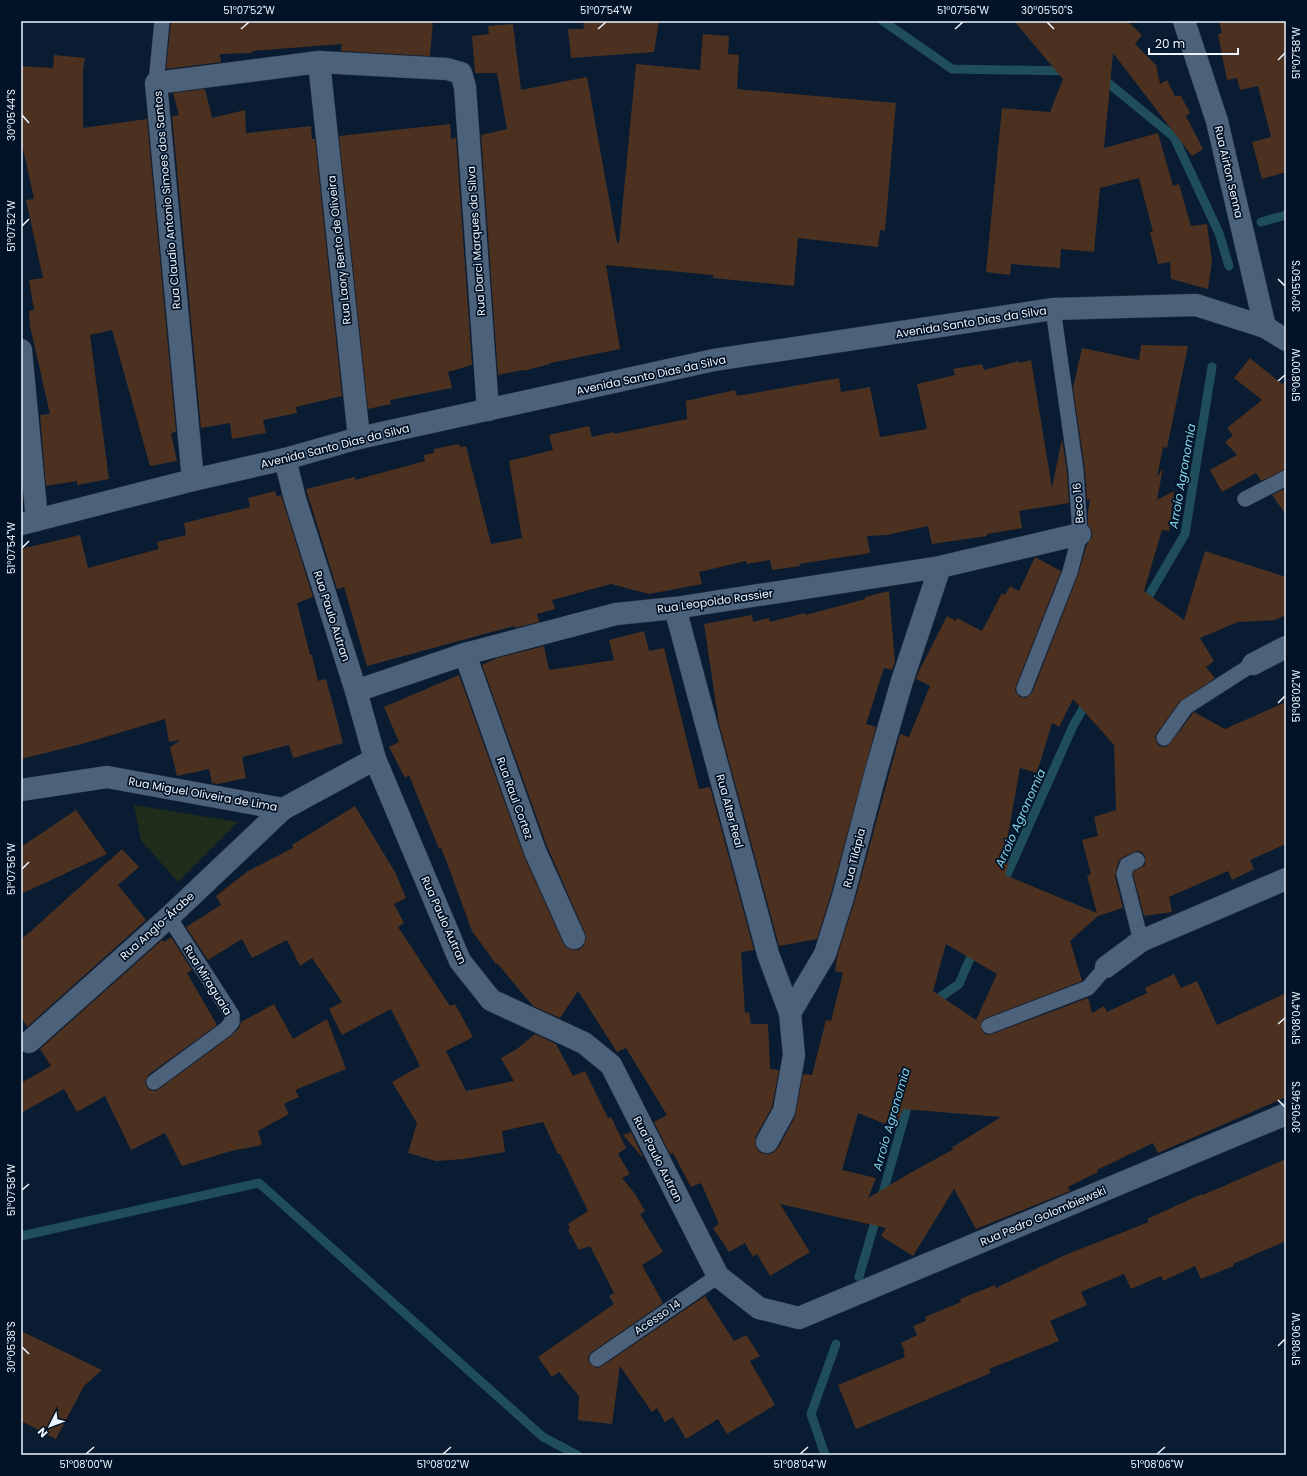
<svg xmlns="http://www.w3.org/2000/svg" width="1307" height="1476" font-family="Poppins,sans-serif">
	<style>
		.green { fill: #202d1b }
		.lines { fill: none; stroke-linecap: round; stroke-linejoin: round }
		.stream { stroke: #1f4d59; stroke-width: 9 }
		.building { fill: #4c3121; fill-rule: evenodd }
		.service-casing { stroke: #2f3646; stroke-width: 16 }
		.minor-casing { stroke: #2f3646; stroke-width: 23 }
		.tertiary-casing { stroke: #2f3646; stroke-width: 23 }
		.service { stroke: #4c617a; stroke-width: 15 }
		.minor { stroke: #4c617a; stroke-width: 22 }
		.tertiary { stroke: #4c617a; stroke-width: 22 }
		.ticks { fill: none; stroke: #edf4fd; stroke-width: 1.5 }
		.labels { text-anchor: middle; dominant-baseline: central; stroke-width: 3.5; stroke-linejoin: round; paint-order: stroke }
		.street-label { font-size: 11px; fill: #edf4fd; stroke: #021327 }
		.water-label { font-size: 12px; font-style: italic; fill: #84d2e9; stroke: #021327 }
		.neatline { fill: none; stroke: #edf4fd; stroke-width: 1.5 }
		.ticks-label { font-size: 10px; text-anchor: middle; fill: #edf4fd }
	</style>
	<rect width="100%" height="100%" fill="#091c31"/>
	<path class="green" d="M134 805 238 822 178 882 141 840Z"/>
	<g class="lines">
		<g class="stream">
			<path d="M883 21 952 69 1068 71"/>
			<path d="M1101 77 1174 137 1219 233 1229 266"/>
			<path d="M1261 222 1286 215"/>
			<path d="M1144 604 1185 534 1212 367"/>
			<path d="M1002 886 1073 726 1088 700"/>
			<path d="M932 1003 959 984 975 947"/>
			<path d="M881 1200 910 1097"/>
			<path d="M21 1236 259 1183 543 1437 577 1455"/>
			<path d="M859 1277 877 1215"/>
			<path d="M825 1455 811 1414 836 1344"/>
		</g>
	</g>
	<g class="building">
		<path d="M171 21H433L430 56 341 51 342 44 252 51V53L220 54 221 62 166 69Z"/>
		<path d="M583 21H659L654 52 571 58 568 29H584Z"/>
		<path d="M1014 21H1127L1142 35 1135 44 1156 65 1160 84 1167 80 1175 96H1181L1190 113 1186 116 1203 149 1192 156 1113 53 1104 148 1158 133 1173 186 1179 184 1191 226 1207 224 1212 261 1208 289 1171 279 1170 262 1158 264 1150 232H1153L1139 178 1100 188 1094 252 1061 249 1060 268 1011 264 1010 275 986 272 1002 108 1050 112 1063 79Z"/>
		<path d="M1219 21H1286V172L1262 179 1252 142 1271 137 1258 86 1240 90 1237 78 1227 80 1218 34 1222 33Z"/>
		<path d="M513 24 521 90 587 77 617 243H619L636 64 700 70 703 34 729 36 728 54 739 55 737 89 896 103 885 231 880 230 878 247 798 238 794 286 713 278V275L606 265 620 349 550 363V364L523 371V370L498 375 481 135 507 129 497 73H475L472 36 489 34 488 26Z"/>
		<path d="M54 55 85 58 83 71V128L147 119 176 432 171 433 177 461 150 466 112 330 90 335 109 479 77 485V481L46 486 40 415 50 414 30 326 29 311 34 310 29 280 43 278 26 200 34 199 21 139V66L53 68Z"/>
		<path d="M205 89 212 118 245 110 246 133 311 126 312 139H315L342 396 296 407 297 413 263 420 266 433 232 439 230 423 201 428 172 116 179 115 173 93Z"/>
		<path d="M450 124 451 139 456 138 472 365 448 372 452 388 390 400 391 404 368 409 339 136Z"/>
		<path d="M1141 345 1188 346 1167 448 1163 447 1157 477 1163 468 1157 500 1174 491 1169 531 1162 530 1144 591 1184 620 1205 551 1286 577V615L1275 620 1238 622 1200 638 1214 661 1206 667 1215 678 1179 702 1157 733 1155 737 1156 741 1158 745 1163 747 1168 746 1194 712 1225 729 1286 702V844L1250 860 1254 869 1232 880 1228 871 1169 897 1172 912 1144 916 1133 874 1134 871 1145 865V856L1142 852 1137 851 1123 857 1118 862 1115 876 1123 908 1098 916 1070 941 1082 981 986 1018 982 1021 981 1029 984 1033 988 1035 992 1034 1088 998 1092 1013 1104 1006 1107 1012 1147 993 1145 988 1174 974 1181 988 1197 981 1217 1025 1286 993V1097L1158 1153 1153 1143 1097 1170 1098 1172 1068 1187 1070 1191 976 1229 954 1189 913 1256 881 1236 886 1228 780 1204 810 1252 770 1276 757 1254 753 1257 745 1243 729 1252 713 1228 719 1224 701 1183 691 1187 673 1153 670 1154 654 1122 667 1115 626 1048 617 1052 578 991 560 1018 533 1006 497 963 496 964 472 931 447 863 441 848 439 849 409 775 405 778 389 747 399 742 384 707 459 675 524 856 563 943 567 948 573 950H579L584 945 586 939 585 933 547 846 482 665 497 658 544 646 549 670 614 660 609 640 644 631 649 651 664 648 699 789 710 787 754 950 741 952 745 1013 749 1012 751 1024H768L770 1069 779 1070 772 1107 756 1136 755 1143 757 1149 761 1153 767 1154 773 1153 778 1148 795 1117 803 1074 812 1075 826 1020 831 1021 843 973 835 971 838 953 855 900 900 734 909 737 930 686 916 679 919 671 947 616 956 621 957 618 982 631 1002 593 1005 595 1010 586 1019 591 1035 557 1061 571 1016 686 1015 691 1020 697 1026 698 1032 693 1078 575 1087 544 1092 537V531L1088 525V511L1090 499 1087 500 1085 470 1073 388 1082 348 1139 360ZM1073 699 1114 745 1116 810 1094 817 1098 836 1082 840 1091 874 1087 876 1097 913 1005 875 1009 863 1003 861 1014 838 1008 835 1020 768 1037 773 1052 723 1059 727ZM946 944 997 974 976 1020 933 991ZM903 1109 1001 1117 951 1148 954 1149 910 1173 868 1198 876 1178 842 1170 858 1113 885 1124V1122L896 1127Z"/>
		<path d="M1250 358 1282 384 1286 381V469L1261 481 1256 473 1222 492 1210 470 1237 455 1225 442 1233 435 1227 428 1262 400 1234 378Z"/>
		<path d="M1031 360 1052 488 1062 439 1067 472 1069 503 1019 511 1022 528 987 534V536L932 544 928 526 887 535 867 536 870 553 799 564 800 566 772 570 770 560 747 564 746 561 699 572 702 584 649 594 611 584 552 600 555 609 537 614 539 622 515 628 514 626 367 666 344 587 337 589 306 489 355 477V480L425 461 424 455 434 453V449L459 444 460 447 466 446 491 544 522 538 509 461 553 450 549 435 589 426 592 437 614 432V434L687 419 686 401 735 390 737 396 839 378 841 392 870 387 880 437 927 429 917 384 955 375 953 369 982 364 984 370 1019 361V363Z"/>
		<path d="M1286 488V515L1272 495Z"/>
		<path d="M275 491 277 497 281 495 313 597 297 603 310 655H312L318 681 326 679 343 743 293 758 289 745 242 757 246 778 218 784 212 783 209 769 177 776 170 747 181 740 169 742 165 719 82 744 21 759V549L80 535 88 568 159 549 157 542 186 535 184 523 250 507 248 498Z"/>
		<path d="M889 591 895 661 892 670 884 668 866 724 876 727 831 894 817 939 779 946 719 724 704 624 752 615 753 622 769 618 770 622 805 613 806 615 865 599V597Z"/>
		<path d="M355 806 395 872 406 898 394 904 404 923 398 927 450 1006 455 1004 473 1037 446 1051 466 1091 514 1081 501 1058 517 1049 535 1034 556 1044 573 1076 585 1071 608 1118 611 1117 626 1148 618 1154 630 1174 622 1178 636 1195 645 1211 640 1214 663 1252 642 1265 663 1303 592 1352 589 1355 588 1359 590 1364 597 1368 602 1366 705 1296 734 1341 746 1335 760 1356 750 1361 775 1405 727 1434 718 1419 686 1439 673 1417 665 1422 657 1408 652 1412 620 1366 612 1424 578 1420 579 1396 559 1372 552 1377 538 1357 614 1304 609 1296 614 1293 590 1246 579 1250 568 1230 570 1228 568 1224 588 1211 560 1154H558L543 1122 502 1131 505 1152 464 1159 436 1161 408 1153 417 1123 392 1082 420 1066 391 1009 342 1035 329 1009 342 1002 312 958 300 966 287 940 252 958 242 939 208 960 186 927 221 905 216 896 248 871 293 848 292 845Z"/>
		<path d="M76 810 107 854 21 894V847Z"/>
		<path d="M122 849 139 867 118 885 146 920 27 1027 21 1016V940Z"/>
		<path d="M171 937 192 970 187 973 217 1025 148 1075 145 1083 147 1087 150 1090 155 1091 159 1089 231 1036 239 1028 241 1022 274 1004 293 1039 327 1019 346 1069 295 1090 299 1097 284 1104 289 1114 258 1131 262 1145 231 1151 182 1166 165 1133 131 1150 105 1096 77 1112 64 1089 21 1113V1083L51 1066 40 1049 162 940 164 942Z"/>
		<path d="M631 1132 644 1159 623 1135Z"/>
		<path d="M1286 1159V1241L1233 1264 1234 1266 1201 1279 1195 1266 1163 1281 1161 1276 1131 1289 1124 1274 1081 1292 1087 1305 1050 1321 1059 1341 989 1369 991 1373 856 1429 838 1385 905 1357 903 1352H905L901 1343 917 1335 913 1326 926 1321 925 1317 961 1302 960 1299 995 1285 996 1288 1065 1255 1149 1222 1147 1219 1202 1194 1203 1195Z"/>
		<path d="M21 1331 102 1370 84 1386 56 1439 21 1421Z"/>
	</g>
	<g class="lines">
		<g class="service-casing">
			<g id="service">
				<path d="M156 83 162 21"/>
				<path d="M1245 499 1286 478"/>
				<path d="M1024 689 1070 572 1080 534 1076 471 1053 309"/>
				<path d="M1164 738 1186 707 1253 664"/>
				<path d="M1137 860 1127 865 1124 874 1141 941"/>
				<path d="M989 1026 1088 988 1106 967"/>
				<path d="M154 1082 226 1029 232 1022V1015L169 917"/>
				<path d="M597 1359 718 1276"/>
			</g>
		</g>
		<g class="minor-casing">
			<g id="minor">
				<path d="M1184 21 1217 121 1265 327"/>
				<path d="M319 62 359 438"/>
				<path d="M21 350 37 520"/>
				<path d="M285 459 295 499 356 691 375 759 460 961 491 1000 584 1043 611 1065 718 1276 759 1308 799 1318 1286 1114"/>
				<path d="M193 480 156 83 319 62 447 69 461 73 465 87 488 410"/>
				<path d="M675 608 768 954 790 1013"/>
				<path d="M465 654 535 851 574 938"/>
				<path d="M1253 664 1286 647"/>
				<path d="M356 691 465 654 616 614 675 608 940 567 1080 534"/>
				<path d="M21 790 107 777 283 809 375 759"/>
				<path d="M1106 967 1141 941 1286 879"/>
				<path d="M29 1042 169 917 283 809"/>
				<path d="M767 1142 784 1111 794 1055 790 1013 825 954 843 897 875 775 902 681 940 567"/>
			</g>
		</g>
		<g class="tertiary-casing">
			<path id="tertiary" d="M21 524 193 480 285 459 359 438 714 360 1053 309 1196 305 1265 327 1286 340"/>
		</g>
		<use href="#service" class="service"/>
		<use href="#minor" class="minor"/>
		<use href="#tertiary" class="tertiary"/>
	</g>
	<path class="ticks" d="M1047 22 1054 29M241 29 249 22M598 29 606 22M955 29 963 22M1278 60 1285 53M22 115 29 123M22 226 29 219M1278 279 1285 286M1278 381 1285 375M22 548 29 541M1278 703 1285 696M22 869 29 862M1278 1024 1285 1018M1278 1100 1285 1107M22 1190 29 1184M1278 1346 1285 1339M22 1347 29 1354M86 1454 94 1447M443 1454 451 1447M800 1454 808 1447M1157 1454 1165 1447"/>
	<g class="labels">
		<g class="street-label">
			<text transform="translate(1229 172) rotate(77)">Rua Airton Senna</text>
			<text transform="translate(167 200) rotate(-95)">Rua Claudio Antonio Simoes dos Santos</text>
			<text transform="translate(476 241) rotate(-94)">Rua Darci Marques da Silva</text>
			<text transform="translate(339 250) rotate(-96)">Rua Laory Bento de Oliveira</text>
			<text transform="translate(971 322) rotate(-9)">Avenida Santo Dias da Silva</text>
			<text transform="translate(651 375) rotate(-12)">Avenida Santo Dias da Silva</text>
			<text transform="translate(335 446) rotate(-14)">Avenida Santo Dias da Silva</text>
			<text transform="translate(1078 503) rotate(-94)">Beco 16</text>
			<text transform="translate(715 601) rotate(-8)">Rua Leopoldo Rassier</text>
			<text transform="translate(332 616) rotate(72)">Rua Paulo Autran</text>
			<text transform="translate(203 794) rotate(10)">Rua Miguel Oliveira de Lima</text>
			<text transform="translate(515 798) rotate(70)">Rua Raul Cortez</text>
			<text transform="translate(730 811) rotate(75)">Rua Alter Real</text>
			<text transform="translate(854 858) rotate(-76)">Rua Tilápia</text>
			<text transform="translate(444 920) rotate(66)">Rua Paulo Autran</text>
			<text transform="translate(157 926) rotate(-42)">Rua Anglo-Árabe</text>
			<text transform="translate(208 980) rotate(58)">Rua Miraguaia</text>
			<text transform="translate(658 1159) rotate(63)">Rua Paulo Autran</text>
			<text transform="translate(1043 1216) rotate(-23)">Rua Pedro Golombiewski</text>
			<text transform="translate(657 1317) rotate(-34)">Acesso 14</text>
		</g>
		<g class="water-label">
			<text transform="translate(1182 476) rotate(-80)">Arroio Agronomia</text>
			<text transform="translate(1020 818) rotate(-66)">Arroio Agronomia</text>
			<text transform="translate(891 1119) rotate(-74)">Arroio Agronomia</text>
		</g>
	</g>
	<rect width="1307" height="1476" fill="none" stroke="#021327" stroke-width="44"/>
	<g transform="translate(50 1426) rotate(228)" stroke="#021327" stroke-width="3" paint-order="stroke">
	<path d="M0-3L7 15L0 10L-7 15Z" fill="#edf4fd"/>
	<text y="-6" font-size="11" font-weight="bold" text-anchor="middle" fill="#edf4fd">N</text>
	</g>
	<path d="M1149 48v6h89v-6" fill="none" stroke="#edf4fd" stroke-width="2"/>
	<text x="1155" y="48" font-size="12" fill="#edf4fd" stroke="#021327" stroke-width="3" paint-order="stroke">20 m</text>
	<rect x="22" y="22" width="1263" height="1432" class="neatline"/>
	<g class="ticks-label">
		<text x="249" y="14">51°07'52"W</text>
		<text x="606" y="14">51°07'54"W</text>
		<text x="963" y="14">51°07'56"W</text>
		<text x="1047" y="14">30°05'50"S</text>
		<text transform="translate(1296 53) rotate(-90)" y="4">51°07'58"W</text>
		<text transform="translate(11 115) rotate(-90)" y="4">30°05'44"S</text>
		<text transform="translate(11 226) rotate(-90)" y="4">51°07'52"W</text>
		<text transform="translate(1296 286) rotate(-90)" y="4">30°05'50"S</text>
		<text transform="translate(1296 375) rotate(-90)" y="4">51°08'00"W</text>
		<text transform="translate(11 548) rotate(-90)" y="4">51°07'54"W</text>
		<text transform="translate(1296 696) rotate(-90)" y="4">51°08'02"W</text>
		<text transform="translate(11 869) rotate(-90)" y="4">51°07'56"W</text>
		<text transform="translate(1296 1018) rotate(-90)" y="4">51°08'04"W</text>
		<text transform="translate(1296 1107) rotate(-90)" y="4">30°05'46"S</text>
		<text transform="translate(11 1190) rotate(-90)" y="4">51°07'58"W</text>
		<text transform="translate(1296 1339) rotate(-90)" y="4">51°08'06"W</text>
		<text transform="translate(11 1347) rotate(-90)" y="4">30°05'38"S</text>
		<text x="86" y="1468">51°08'00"W</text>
		<text x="443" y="1468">51°08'02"W</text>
		<text x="800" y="1468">51°08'04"W</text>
		<text x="1157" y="1468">51°08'06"W</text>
	</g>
</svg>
